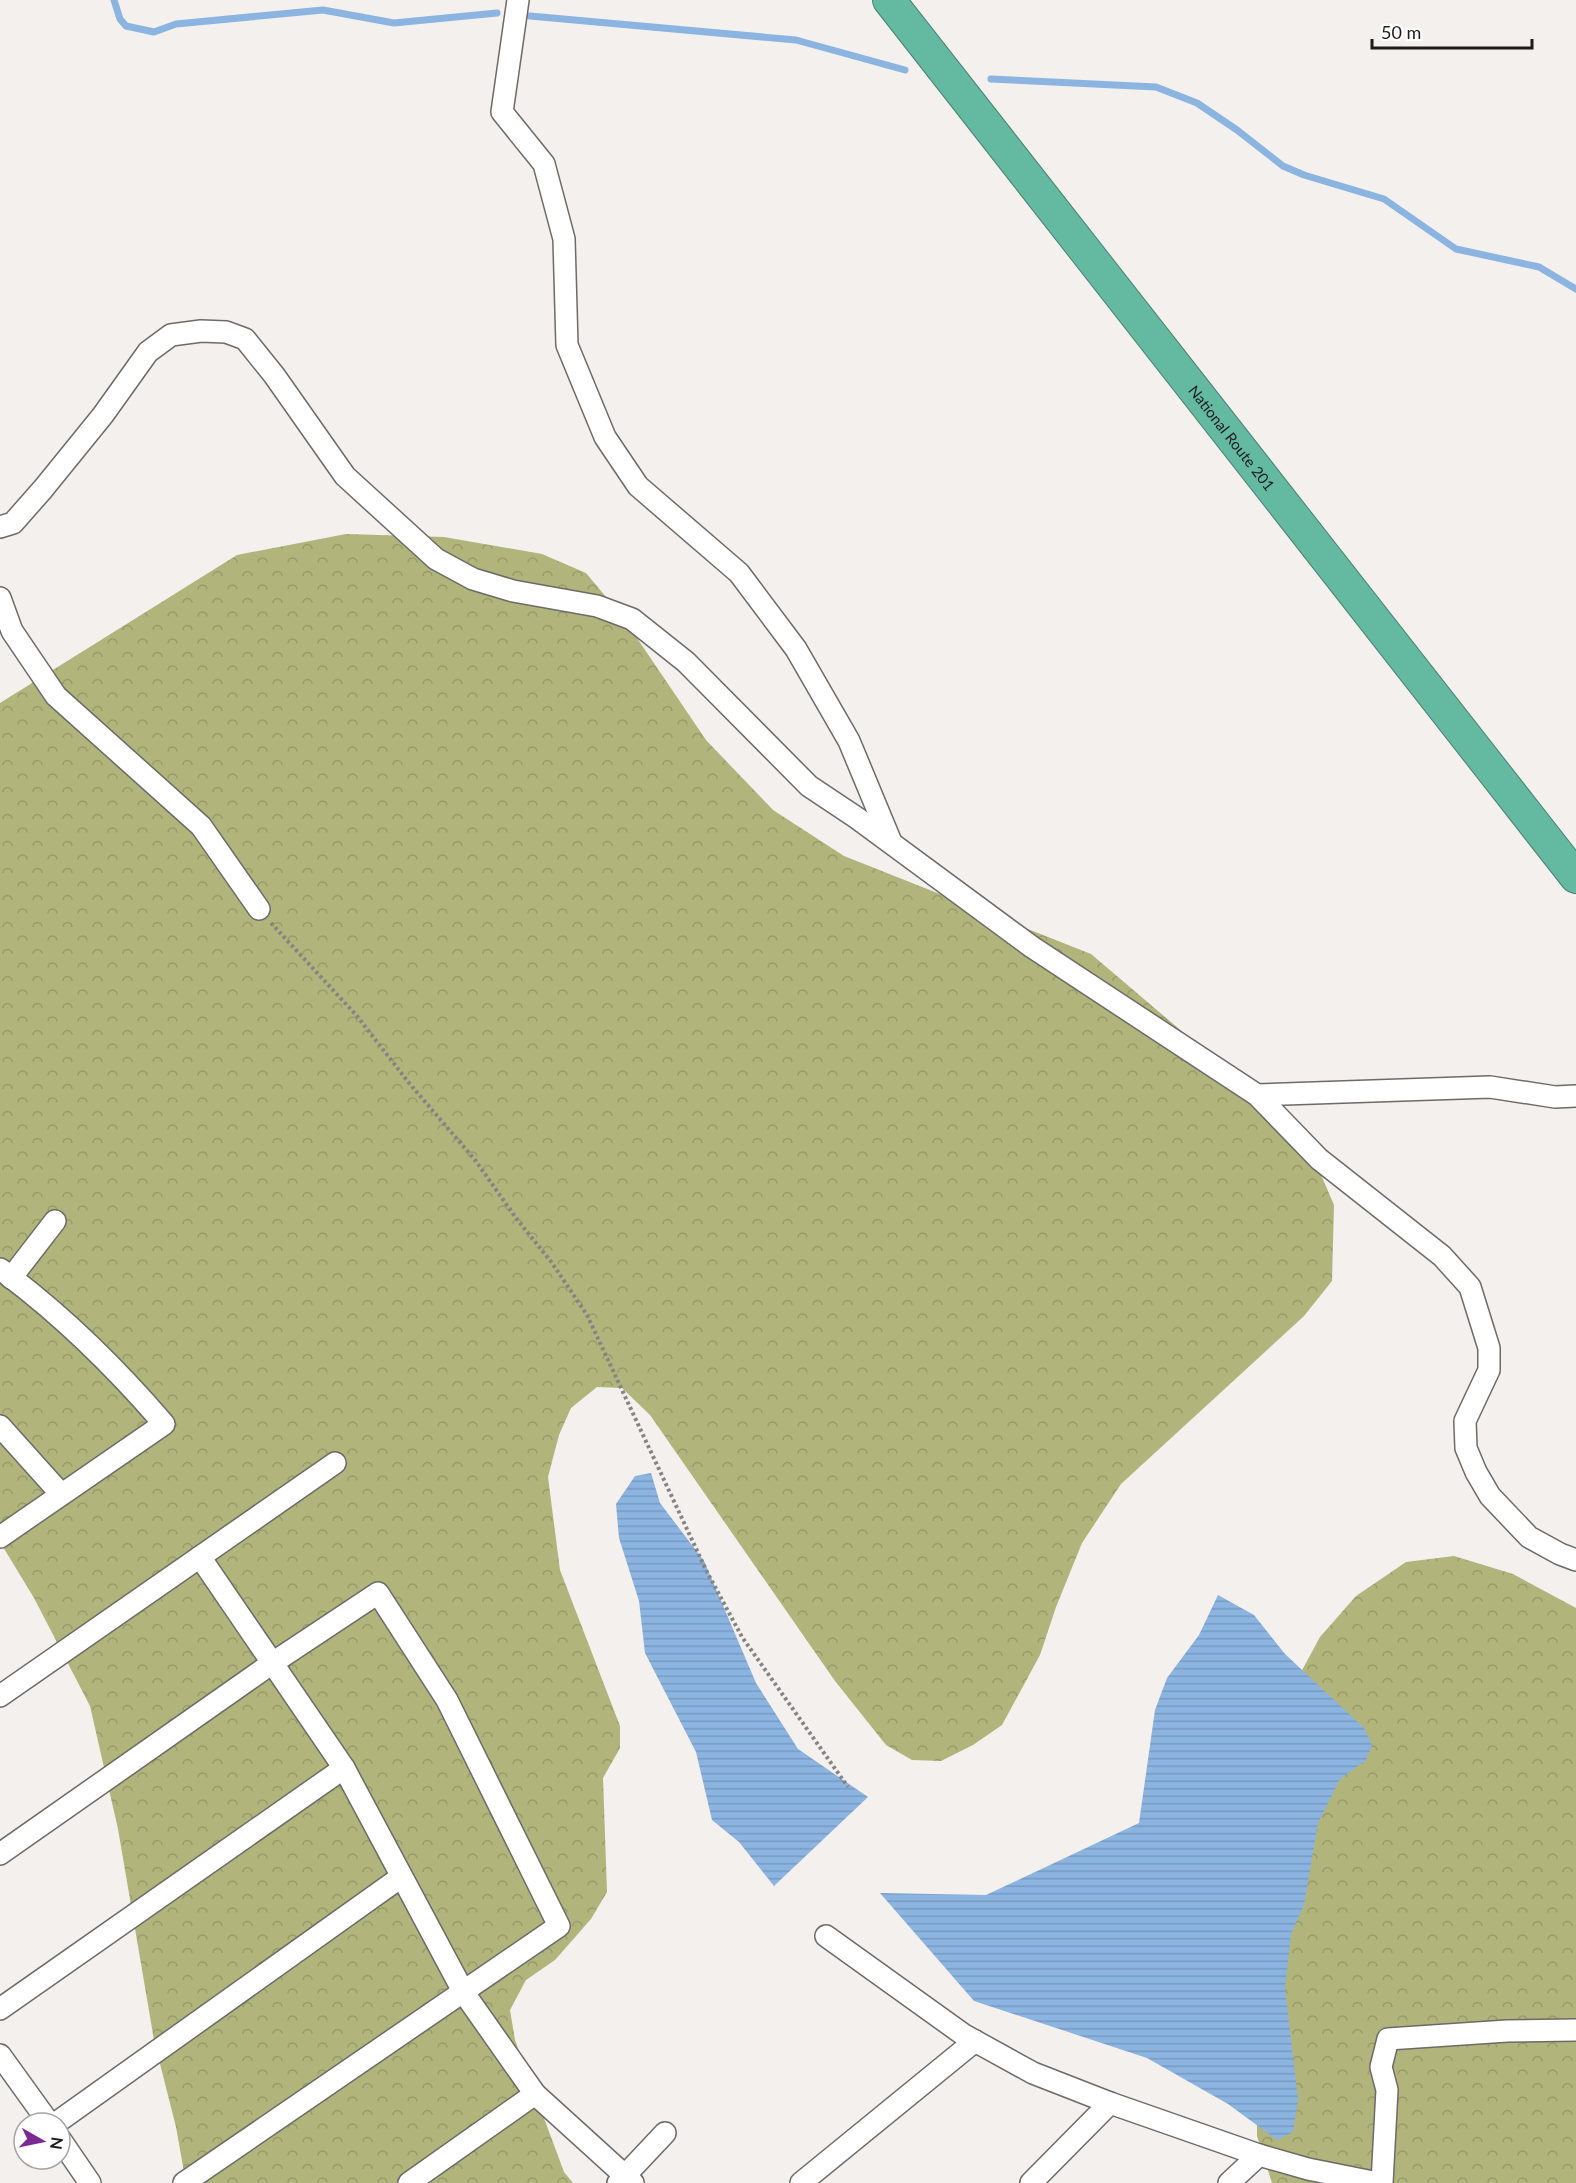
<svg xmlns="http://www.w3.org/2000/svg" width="1576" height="2183" font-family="Lato,sans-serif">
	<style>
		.forest { fill: url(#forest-crowns) }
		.water { fill: url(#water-rules) }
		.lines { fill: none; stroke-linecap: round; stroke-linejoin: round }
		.stream { stroke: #8cb4e1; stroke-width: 7 }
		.minor-casing { stroke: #6d6a68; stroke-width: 24 }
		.highway-casing { stroke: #4b8272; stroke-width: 34 }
		.path { stroke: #868483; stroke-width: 4; stroke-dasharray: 3 3; stroke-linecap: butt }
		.minor { stroke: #fff; stroke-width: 21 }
		.highway { stroke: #64b9a1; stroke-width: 32 }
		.labels { text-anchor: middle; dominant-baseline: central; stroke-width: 4.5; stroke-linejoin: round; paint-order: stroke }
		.street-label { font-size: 15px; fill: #1d1b1b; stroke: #fff }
	</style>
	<defs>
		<pattern id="forest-crowns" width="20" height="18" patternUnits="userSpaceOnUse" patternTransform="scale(1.5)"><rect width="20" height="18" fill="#b1b57b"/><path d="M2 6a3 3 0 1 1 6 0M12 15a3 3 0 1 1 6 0" fill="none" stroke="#989b6a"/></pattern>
		<pattern id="water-rules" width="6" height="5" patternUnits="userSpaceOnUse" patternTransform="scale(1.5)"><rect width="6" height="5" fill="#8cb4e1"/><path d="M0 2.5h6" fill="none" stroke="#789ac0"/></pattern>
	</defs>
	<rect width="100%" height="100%" fill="#f3f0ee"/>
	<g class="forest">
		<path d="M346 534 444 537 542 554 586 573 622 616 706 740 773 810 844 856 1091 954 1265 1102 1319 1170 1334 1205 1332 1281 1304 1316 1121 1484 1082 1543 1056 1607 1040 1655 1002 1725 973 1745 941 1761 912 1760 886 1745 835 1681 650 1415 622 1388 597 1387 571 1408 559 1435 548 1477 560 1570 620 1726V1748L603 1778 607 1892 591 1919 555 1960 526 1980 510 2010 515 2040 564 2172 573 2183H186L176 2127 154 2040 118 1829 90 1706 34 1598 0 1542V703L237 555Z"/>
		<path d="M1454 1556 1513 1574 1576 1608V2183H1272L1257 2136V2009L1293 1687 1320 1637 1356 1596 1406 1562Z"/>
	</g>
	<g class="water">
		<path d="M651 1473 660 1503 704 1561 756 1683 798 1749 868 1797 774 1886 739 1842 712 1820 696 1752 645 1653 639 1601 619 1538 616 1504 635 1476Z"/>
		<path d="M1218 1595 1254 1615 1285 1654 1364 1728 1372 1745 1366 1760 1340 1779 1318 1823 1304 1905 1291 1934 1285 1988 1298 2100 1293 2132 1277 2140 1228 2104 1147 2058 974 2001 880 1893 986 1895 1139 1823 1155 1710 1167 1678 1199 1635Z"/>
	</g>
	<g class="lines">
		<g class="stream">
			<path d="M114 0 120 19 126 26 154 32 176 24 323 10 394 23 497 13"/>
			<path d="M530 16 796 40 905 70"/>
			<path d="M991 79 1156 87 1197 103 1237 130 1283 166 1304 175 1384 199 1456 249 1539 267 1576 289"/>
		</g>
		<g class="minor-casing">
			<g id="minor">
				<path d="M518 0 502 112 544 164 564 239 567 345 605 437 638 486 739 573 796 649 849 741 891 842"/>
				<path d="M0 527 13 523 43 489 103 415 148 352 171 335 201 331 226 332 245 339 274 375 345 476 436 559 473 579 513 591 597 606 632 619 686 662 809 786 857 818 1032 947 1257 1095 1319 1159 1442 1256 1470 1287 1489 1348V1370L1465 1421 1466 1448 1476 1472 1490 1496 1529 1537 1560 1554 1576 1560"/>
				<path d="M0 598 12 631 56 696 201 826 259 909"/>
				<path d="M1257 1095 1490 1087 1555 1097 1576 1096"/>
				<path d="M0 1269C61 1314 115 1367 164 1424L0 1537"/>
				<path d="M11 1278 55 1221"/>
				<path d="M0 1426 61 1494"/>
				<path d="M200 1557 344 1768 464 1993 535 2094 633 2183"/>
				<path d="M0 1696 335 1463"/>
				<path d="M0 1854 271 1664 378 1593 447 1700 559 1926 184 2183"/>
				<path d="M826 1936 964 2035 1033 2073 1110 2103 1259 2155 1308 2169 1378 2183"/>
				<path d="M0 2009 344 1768"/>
				<path d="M0 2055 49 2123"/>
				<path d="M56 2123 401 1877"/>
				<path d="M60 2139 90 2183"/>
				<path d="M409 2183 535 2094"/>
				<path d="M618 2183 665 2133"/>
				<path d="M801 2183 975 2041"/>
				<path d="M1031 2183 1110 2103"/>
				<path d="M1229 2183 1259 2155"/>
				<path d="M1382 2183 1387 2090 1381 2067 1388 2039 1507 2031 1576 2030"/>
			</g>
		</g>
		<g class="highway-casing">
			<g id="highway">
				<path id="s1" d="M889 0 1576 877"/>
			</g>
		</g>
		<path class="path" d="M271 923 357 1016 409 1083 475 1160 516 1218 552 1263 587 1315 707 1572 742 1637 848 1787"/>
		<use href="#minor" class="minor"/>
		<use href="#highway" class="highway"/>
	</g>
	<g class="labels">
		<g class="street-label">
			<text stroke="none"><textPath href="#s1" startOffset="556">National Route 201</textPath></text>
		</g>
	</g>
	<g transform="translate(42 2141) rotate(99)"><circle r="28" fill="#ffffff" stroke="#a5a4a4" stroke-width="1.5"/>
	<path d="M0-4.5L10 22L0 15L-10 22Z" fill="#7e2896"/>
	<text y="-9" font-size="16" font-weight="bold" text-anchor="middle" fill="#1d1b1b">N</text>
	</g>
	<path d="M1372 39v9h160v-9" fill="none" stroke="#1d1b1b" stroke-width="3"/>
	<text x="1381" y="39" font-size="18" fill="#1d1b1b" stroke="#ffffff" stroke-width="4.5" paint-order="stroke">50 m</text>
</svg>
